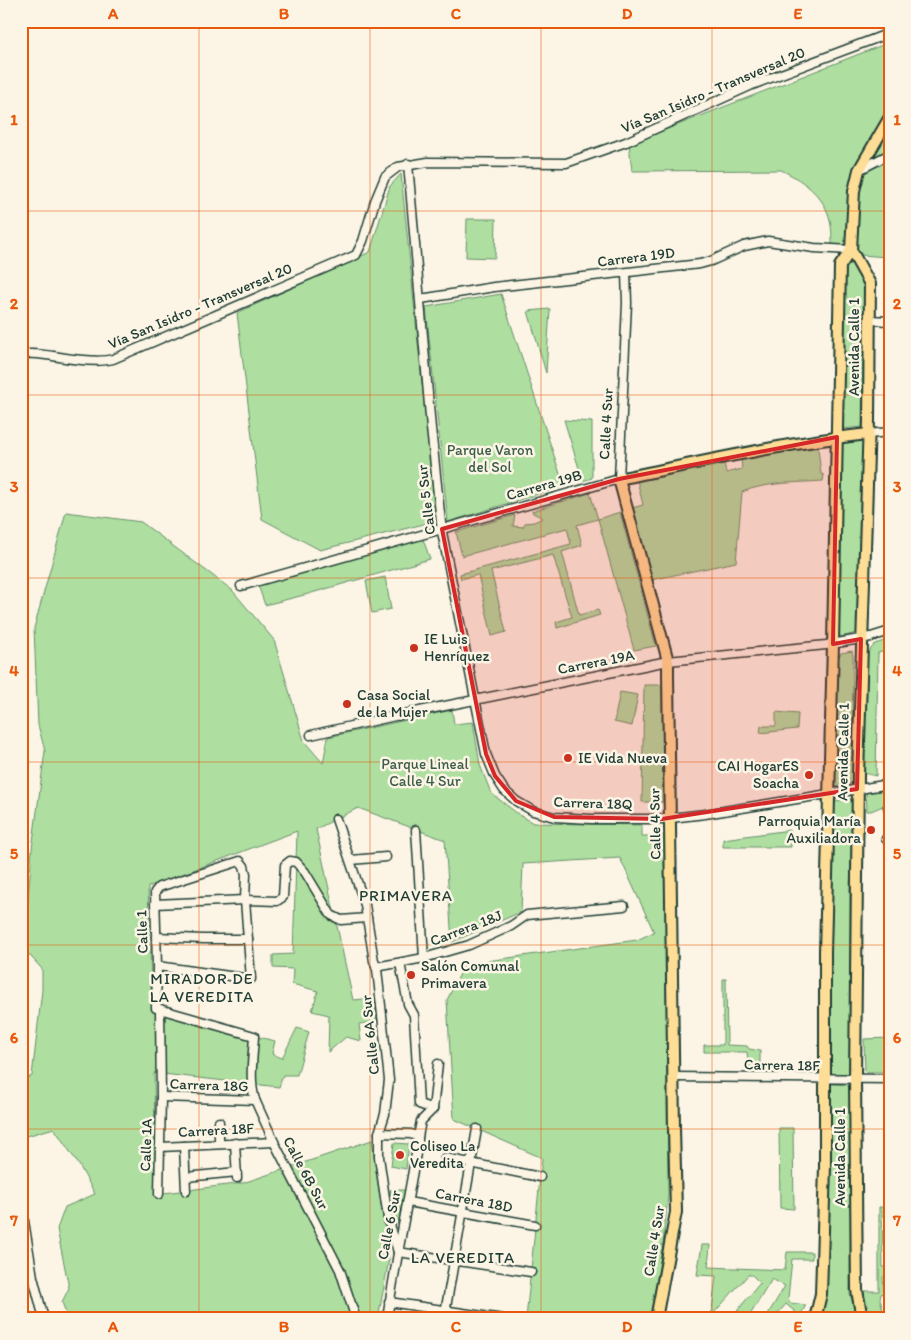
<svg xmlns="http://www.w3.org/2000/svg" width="911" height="1340" font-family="Itim,sans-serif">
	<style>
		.green { fill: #aedfa0; stroke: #668e6a }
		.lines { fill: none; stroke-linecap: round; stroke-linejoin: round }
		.minor-casing { stroke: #1f3d34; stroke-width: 11 }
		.major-casing { stroke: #1f3d34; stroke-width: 14 }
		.minor { stroke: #fcf5e5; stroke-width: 8 }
		.major { stroke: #fedd96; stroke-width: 10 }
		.marked { fill: #d62828; fill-opacity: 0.2; stroke: #d62828; stroke-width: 4; stroke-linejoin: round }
		.grid { fill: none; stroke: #e8590c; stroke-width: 1; stroke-opacity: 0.55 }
		.poi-dot { fill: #c8321e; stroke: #fcf5e5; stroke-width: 2 }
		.labels { text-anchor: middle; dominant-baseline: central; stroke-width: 5; stroke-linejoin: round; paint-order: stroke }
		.street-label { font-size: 15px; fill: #1f3d34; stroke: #fcf5e5 }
		.park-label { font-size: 15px; fill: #3c5d4a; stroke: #fcf5e5 }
		.poi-label { font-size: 15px; fill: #1f3d34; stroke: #fcf5e5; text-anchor: start }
		.neighbourhood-label { font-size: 16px; letter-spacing: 1px; fill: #1f3d34; stroke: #fcf5e5 }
		.neatline { fill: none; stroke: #e8590c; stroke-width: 2 }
		.grid-label { font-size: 16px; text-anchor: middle; font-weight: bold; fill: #e8590c }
	</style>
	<rect width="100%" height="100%" fill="#fcf5e5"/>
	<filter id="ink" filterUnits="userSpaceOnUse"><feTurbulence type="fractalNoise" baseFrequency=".02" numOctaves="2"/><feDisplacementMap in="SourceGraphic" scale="10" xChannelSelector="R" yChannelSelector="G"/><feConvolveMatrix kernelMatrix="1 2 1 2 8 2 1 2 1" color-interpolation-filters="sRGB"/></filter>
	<g filter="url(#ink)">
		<g class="green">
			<path d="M890 42V236L887 257 835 253C830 241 833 238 831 226 828 199 805 181 781 170L632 171 629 144Z"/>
			<path d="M401 174 436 521 320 550 262 519 237 313 370 252 390 186Z"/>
			<path d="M467 219H496L495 258 466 257Z"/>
			<path d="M849 261 855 267 864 288 862 427 842 429 845 262Z"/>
			<path d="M501 294 564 486 448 522 426 307Z"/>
			<path d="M550 309 546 373 528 311Z"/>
			<path d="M564 420 592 422V478L583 481Z"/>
			<path d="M861 441 863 443 857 629 856 633 841 637 837 632 841 446 843 443Z"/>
			<path d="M815 447 818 448 821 474 824 475 823 481C795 483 767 482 742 492L736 562 651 580 632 508 643 505 637 480 724 462 726 473 742 469 741 459Z"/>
			<path d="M590 493 598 519 620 512 656 646 634 650 598 519 577 525 582 545 562 552 579 615 598 610 600 615 557 628 556 622 572 617 553 555 491 571 506 632 492 636 478 575 461 579 460 574 571 544 567 528 462 556 456 532 515 515 513 526 523 527 525 523 534 522 543 518 533 513 532 511Z"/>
			<path d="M66 512 141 522 232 590 274 640 304 741 323 763 328 737 452 710 454 724 473 722 480 765 491 793 518 814 533 823 642 825V836H665L668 1196 663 1245 650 1319H526L542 1158 454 1119 447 1000 465 964 637 940 654 932 620 858 523 864 521 912 452 942 445 840 358 808 316 829 353 1000 375 998 377 1022 359 1024 361 1041 346 1037 328 1052 329 1015 312 1011 318 991 292 984 293 969 273 968V955L293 954 297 831 148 887 152 1011 275 1041 272 1054 282 1058 297 1028 309 1032 297 1075H283L279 1087 154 1073 156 1194 243 1183 372 1140 389 1259 378 1319H68L62 1302 69 1288 57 1229 65 1207 95 1194 79 1165 54 1128 23 1137 21 1128V1081L32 1076 42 990V969L24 949 32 849 45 751 38 725 34 628Z"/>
			<path d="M423 539 430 559 308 594 265 605 258 585Z"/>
			<path d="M385 577 391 609 372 613 366 581Z"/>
			<path d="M890 639V650L878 653 876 776 863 773 866 655 875 644Z"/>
			<path d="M852 651 853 656 852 783 841 788 834 785 838 658 841 653Z"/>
			<path d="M644 685H662L663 802H642Z"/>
			<path d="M620 692 638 695 632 726 614 722Z"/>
			<path d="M776 712 798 714 797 729 760 733 761 726H776Z"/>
			<path d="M890 790V803L871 811H867L866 793Z"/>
			<path d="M852 799 854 806 850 887V1070L848 1074H832L828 1070 829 890 834 806 836 801Z"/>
			<path d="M790 830 791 847H723V839Z"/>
			<path d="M723 979H726L727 1045 747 1046 749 1049 760 1051V1071H749L747 1052H704V1045H723Z"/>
			<path d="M890 1038V1072H865L864 1039Z"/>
			<path d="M832 1084 848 1085 851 1088 850 1294 857 1318 836 1315 819 1319 825 1294 829 1213 830 1089Z"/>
			<path d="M779 1128H793L794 1209 780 1208Z"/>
			<path d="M394 1143 409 1144 406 1169 391 1166Z"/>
			<path d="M390 1190H405L398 1225Z"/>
			<path d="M879 1207H882L883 1267H890V1275L883 1277 884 1293 881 1294 880 1299 884 1313C870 1314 865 1305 864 1291H879Z"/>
			<path d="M702 1245H710L708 1267 785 1270 787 1252H812V1259H792L788 1298 790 1303 806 1305 800 1316 786 1304 773 1319H765L785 1286 772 1279 750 1315 737 1311 760 1283 752 1275H748L713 1314 717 1319H711L716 1276 697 1275Z"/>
		</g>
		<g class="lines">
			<g class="minor-casing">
				<g id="minor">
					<path d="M408 164 431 428 442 532 486 754 495 776 504 790 516 801 533 811 554 817 591 819H662L705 814 890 784"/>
					<path d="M859 170 890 154"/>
					<path d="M421 299 494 287 700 264 711 261 744 246 768 241 814 248 851 250"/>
					<path d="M869 320 890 321"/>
					<path d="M21 355C31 352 43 355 53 356 70 359 97 363 113 359L356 255 363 241 375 201 385 177 398 167 428 162 566 163 626 142 752 85 890 33"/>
					<path d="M868 434 890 432"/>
					<path d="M241 586 619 479 627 303 626 273"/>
					<path d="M311 735 395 716 668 661 826 645 871 637 890 631"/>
					<path d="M890 806 888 807 890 811"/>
					<path d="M336 819 365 905 374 961 377 969 389 1080 385 1114 379 1133V1157L388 1218 398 1252"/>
					<path d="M416 830 424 958"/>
					<path d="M886 839 890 836"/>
					<path d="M351 860 386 857"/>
					<path d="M155 904 245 900 277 901 283 897 285 865 290 861 296 862 305 872 331 915 341 920 367 918"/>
					<path d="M156 937 203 939H248"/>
					<path d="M400 963 408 1004 414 1015 419 1104 433 1109"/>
					<path d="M157 966 251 979 245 900 246 874 244 866 240 861 159 887 155 892 157 966 156 1008 254 1036C253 1057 249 1080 255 1100L274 1142 340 1270 356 1319"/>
					<path d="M376 967 424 958 469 945 511 926 527 915 624 906"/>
					<path d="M674 1077 890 1079"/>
					<path d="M161 1097 255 1100"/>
					<path d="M379 1133 411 1134 418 1137"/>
					<path d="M235 1143 237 1178"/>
					<path d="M219 1144V1122"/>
					<path d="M184 1146 186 1191"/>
					<path d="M160 1147 274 1142"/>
					<path d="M445 1158 540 1177"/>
					<path d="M186 1177 237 1172"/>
					<path d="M159 1194 161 1097 160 1009"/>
					<path d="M21 1202 33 1277 44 1319"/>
					<path d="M408 1202 535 1225"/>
					<path d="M398 1252 531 1272"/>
					<path d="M389 1302 503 1319"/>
					<path d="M21 1310 23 1319"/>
					<path d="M387 1319C396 1260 408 1201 418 1142V1137L421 1121 433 1109 438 1064"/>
					<path d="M444 1319 477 1129"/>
				</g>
			</g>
			<g class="major-casing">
				<g id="major">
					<path d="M656 1319 676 1212 674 1128 668 675V661L619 479C702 462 784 443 868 434"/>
					<path d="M815 1319 821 1294 825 1167V952L833 644 840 266 851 250"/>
					<path d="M834 1319H848"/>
					<path d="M862 1319 857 1290 855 1079 858 775 869 421 870 284 851 250 854 191 859 170 890 117"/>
				</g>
			</g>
			<use href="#minor" class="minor"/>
			<use href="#major" class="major"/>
		</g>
	</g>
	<path class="marked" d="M837 437 833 644 861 639 857 789 662 819 554 817 516 801 495 776 486 754 442 529 619 479Z"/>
	<path class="grid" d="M199 21V1319M370 21V1319M541 21V1319M712 21V1319M21 211H890M21 395H890M21 578H890M21 762H890M21 945H890M21 1129H890"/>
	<g class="poi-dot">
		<circle cx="414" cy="648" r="5"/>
		<circle cx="347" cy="704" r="5"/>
		<circle cx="568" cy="758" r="5"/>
		<circle cx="809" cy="775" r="5"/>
		<circle cx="871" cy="830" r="5"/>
		<circle cx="411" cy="975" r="5"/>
		<circle cx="400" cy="1155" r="5"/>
	</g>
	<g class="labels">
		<g class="street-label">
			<text transform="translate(713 90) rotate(-23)">Vía San Isidro - Transversal 20</text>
			<text transform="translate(636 257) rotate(-7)">Carrera 19D</text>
			<text transform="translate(200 306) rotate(-23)">Vía San Isidro - Transversal 20</text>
			<text transform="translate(854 347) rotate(-90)">Avenida Calle 1</text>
			<text transform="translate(606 424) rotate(-87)">Calle 4 Sur</text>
			<text transform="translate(544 485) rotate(-16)">Carrera 19B</text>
			<text transform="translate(426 500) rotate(-97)">Calle 5 Sur</text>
			<text transform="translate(596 662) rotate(-11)">Carrera 19A</text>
			<text transform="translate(843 752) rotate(-89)">Avenida Calle 1</text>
			<text transform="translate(593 803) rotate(2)">Carrera 18Q</text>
			<text transform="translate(655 824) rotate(-91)">Calle 4 Sur</text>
			<text transform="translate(466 928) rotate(-21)">Carrera 18J</text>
			<text transform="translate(142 932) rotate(-92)">Calle 1</text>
			<text transform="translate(370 1035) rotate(-96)">Calle 6A Sur</text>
			<text transform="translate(782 1065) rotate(1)">Carrera 18F</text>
			<text transform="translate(209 1085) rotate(2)">Carrera 18G</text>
			<text transform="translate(216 1130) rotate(-3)">Carrera 18F</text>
			<text transform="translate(146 1145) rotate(-88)">Calle 1A</text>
			<text transform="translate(840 1157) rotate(-90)">Avenida Calle 1</text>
			<text transform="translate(306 1173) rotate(62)">Calle 6B Sur</text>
			<text transform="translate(474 1200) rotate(11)">Carrera 18D</text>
			<text transform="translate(389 1225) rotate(-79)">Calle 6 Sur</text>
			<text transform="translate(654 1241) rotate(-81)">Calle 4 Sur</text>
		</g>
		<g class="park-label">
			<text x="490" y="450">Parque Varon<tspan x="490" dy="17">del Sol</tspan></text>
			<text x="425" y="764">Parque Lineal<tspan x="425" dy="17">Calle 4 Sur</tspan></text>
		</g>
		<g class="poi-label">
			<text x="424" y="639">IE Luis<tspan x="424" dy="17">Henríquez</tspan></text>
			<text x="357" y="695">Casa Social<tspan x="357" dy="17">de la Mujer</tspan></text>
			<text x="578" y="758">IE Vida Nueva</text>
			<text x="799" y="766" text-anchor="end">CAI HogarES<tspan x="799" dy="17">Soacha</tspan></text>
			<text x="861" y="821" text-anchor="end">Parroquia María<tspan x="861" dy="17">Auxiliadora</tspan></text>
			<text x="421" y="966">Salón Comunal<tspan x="421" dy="17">Primavera</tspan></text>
			<text x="410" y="1146">Coliseo La<tspan x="410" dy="17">Veredita</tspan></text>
		</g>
		<g class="neighbourhood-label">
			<text x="406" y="895">PRIMAVERA</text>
			<text x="202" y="978">MIRADOR DE<tspan x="202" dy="18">LA VEREDITA</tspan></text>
			<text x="463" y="1257">LA VEREDITA</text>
		</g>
	</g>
	<rect width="911" height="1340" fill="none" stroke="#fcf5e5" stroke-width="55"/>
	<rect x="28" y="28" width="856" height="1284" class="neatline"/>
	<g class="grid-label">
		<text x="113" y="19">A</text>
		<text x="284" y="19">B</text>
		<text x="456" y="19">C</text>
		<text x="627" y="19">D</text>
		<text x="798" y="19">E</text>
		<text x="14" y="125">1</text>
		<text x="897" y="125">1</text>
		<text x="14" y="309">2</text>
		<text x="897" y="309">2</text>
		<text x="14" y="492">3</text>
		<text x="897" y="492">3</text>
		<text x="14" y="676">4</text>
		<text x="897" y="676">4</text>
		<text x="14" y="859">5</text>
		<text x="897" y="859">5</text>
		<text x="14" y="1043">6</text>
		<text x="897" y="1043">6</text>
		<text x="14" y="1226">7</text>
		<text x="897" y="1226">7</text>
		<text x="113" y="1332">A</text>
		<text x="284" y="1332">B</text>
		<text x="456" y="1332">C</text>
		<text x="627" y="1332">D</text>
		<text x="798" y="1332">E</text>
	</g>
</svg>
